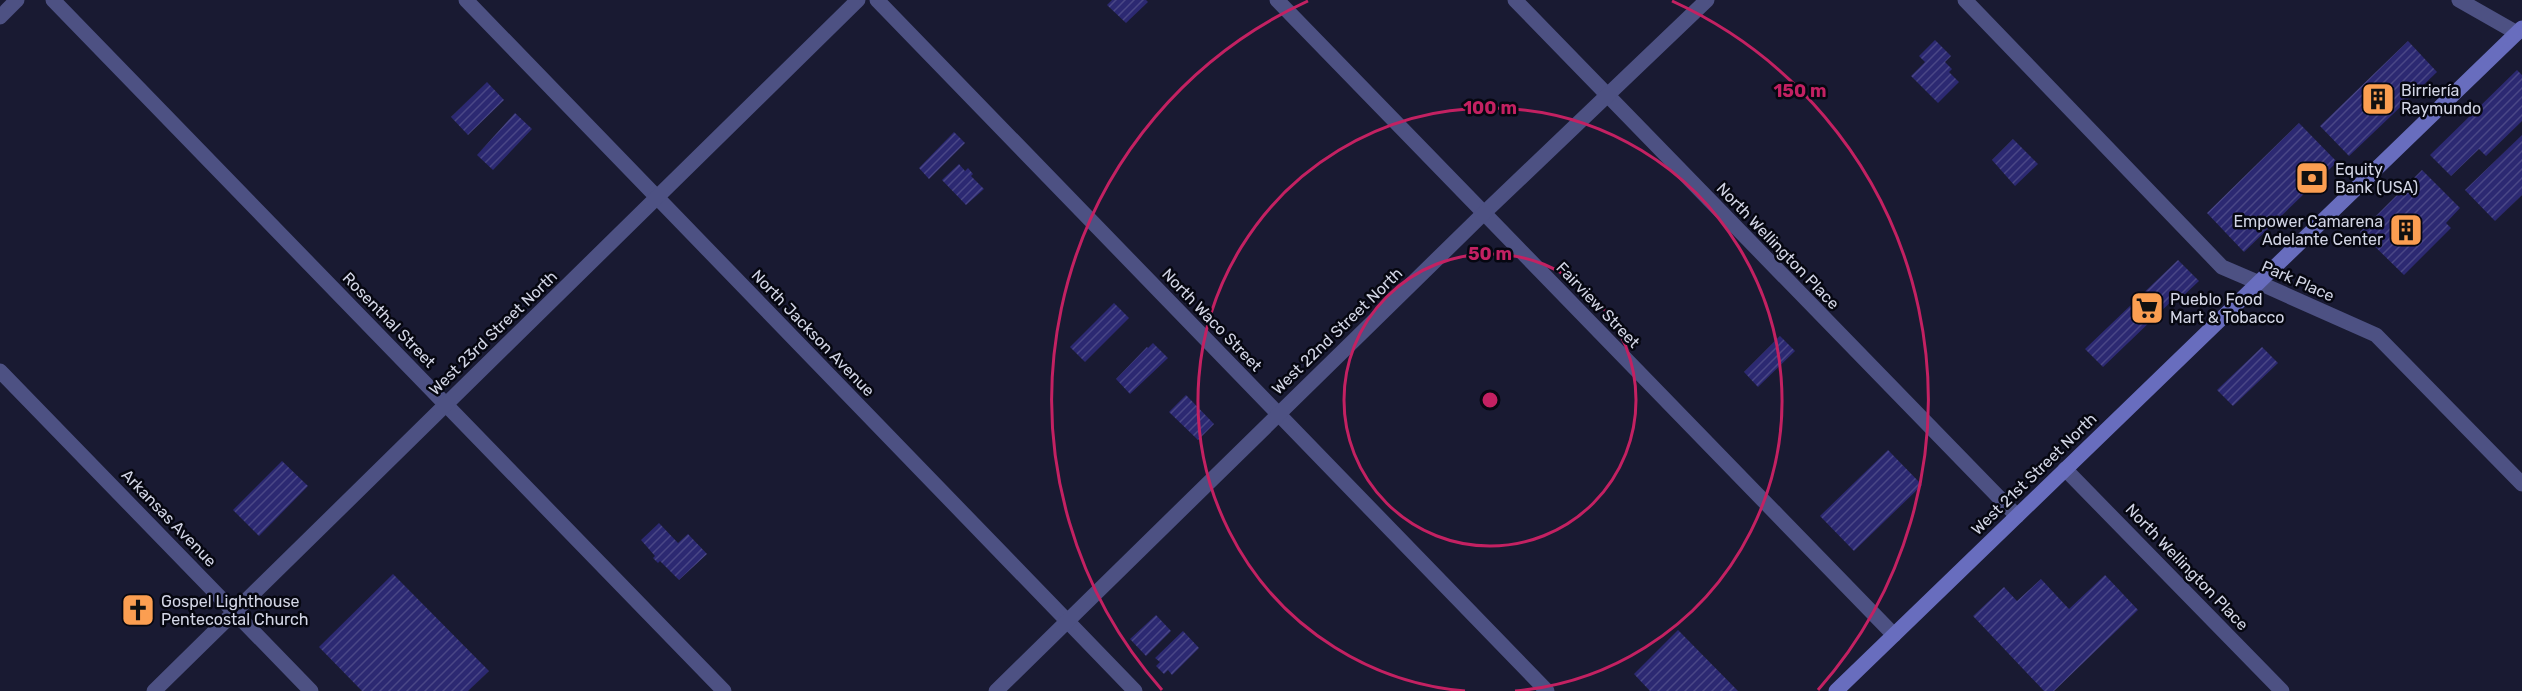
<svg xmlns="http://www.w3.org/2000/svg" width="2522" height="691" font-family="Rubik,sans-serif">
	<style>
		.building { fill: url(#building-hatch) }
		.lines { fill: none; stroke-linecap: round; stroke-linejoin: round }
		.minor { stroke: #4d5183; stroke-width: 15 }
		.tertiary { stroke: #4d5183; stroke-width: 15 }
		.secondary { stroke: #686dbe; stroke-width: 15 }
		.ring { fill: none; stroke: #c32162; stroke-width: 3 }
		.labels { text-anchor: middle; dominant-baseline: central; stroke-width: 5; stroke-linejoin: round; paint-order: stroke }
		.poi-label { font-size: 16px; fill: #d2d5e5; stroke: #060711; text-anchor: start }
		.street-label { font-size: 16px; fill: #d2d5e5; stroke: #060711 }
		.centre { fill: #c32162; stroke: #060711; stroke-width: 3 }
		.ring-label { font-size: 18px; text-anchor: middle; font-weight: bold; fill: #c32162; stroke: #060711; stroke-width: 5; stroke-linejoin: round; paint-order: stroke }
	</style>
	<defs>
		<pattern id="building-hatch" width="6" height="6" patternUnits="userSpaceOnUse" patternTransform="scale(1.5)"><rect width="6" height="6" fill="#2c2972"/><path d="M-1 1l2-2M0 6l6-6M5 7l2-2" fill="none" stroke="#4a4786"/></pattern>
	</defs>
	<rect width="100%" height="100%" fill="#191a32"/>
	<g class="building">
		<path d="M1112 0H1146L1148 2 1126 23 1107 5Z"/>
		<path d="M1935 40 1951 56 1945 62 1952 69 1949 72 1959 82 1938 103 1911 76 1925 62 1919 56Z"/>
		<path d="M2408 41 2437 72 2349 156 2320 126Z"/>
		<path d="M2517 70 2522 75V121L2486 156 2479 149 2451 176 2430 155Z"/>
		<path d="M487 82 504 100 468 135 451 117Z"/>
		<path d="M515 113 532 129 493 170 477 155Z"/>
		<path d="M2299 123 2337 162 2244 252 2207 213Z"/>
		<path d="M954 132 965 143 929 179 919 168Z"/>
		<path d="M2522 135V195L2495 221 2465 190Z"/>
		<path d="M2013 139 2038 164 2015 186 1992 160Z"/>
		<path d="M959 164 965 171 968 168 973 174 971 176 984 189 966 205 942 180Z"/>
		<path d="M2422 170 2460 208 2446 223 2451 228 2404 275 2360 232Z"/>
		<path d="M2178 260 2199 281 2183 296 2180 293 2103 367 2085 349Z"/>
		<path d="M1114 303 1129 318 1085 362 1070 347Z"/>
		<path d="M1780 336 1795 351 1758 387 1744 372Z"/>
		<path d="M1153 343 1168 358 1130 394 1116 379 1147 347 1148 348Z"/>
		<path d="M2262 347 2278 363 2233 406 2217 390Z"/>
		<path d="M1186 395 1214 424 1198 440 1169 412Z"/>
		<path d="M1888 450 1922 485 1854 551 1820 516Z"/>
		<path d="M282 461 308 486 259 536 233 510Z"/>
		<path d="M659 523 678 543 688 534 707 554 679 580 660 561 658 563 653 558 655 556 641 540Z"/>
		<path d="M393 574 489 671 468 691H362L319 647Z"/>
		<path d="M2105 575 2138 610 2054 691H2044L1973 616 2004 587 2017 601 2041 579 2069 609Z"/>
		<path d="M1156 615 1171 631 1146 656 1130 639Z"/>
		<path d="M1678 630 1738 691H1650L1634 674Z"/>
		<path d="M1183 631 1199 648 1172 675 1168 670 1164 674 1156 666 1160 662 1155 658Z"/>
	</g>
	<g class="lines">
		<g class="minor">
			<path d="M53 0 724 691"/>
			<path d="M466 0 1135 691"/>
			<path d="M877 0 1547 691"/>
			<path d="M1277 0 1894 635"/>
			<path d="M1515 0 2017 516"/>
			<path d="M1965 0 2222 267 2257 282"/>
			<path d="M2459 0 2517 33"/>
			<path d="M0 17 17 0"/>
			<path d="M2065 469 2282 691"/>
			<path d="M154 691 858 0"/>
			<path d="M996 691 1484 213 1707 0"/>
		</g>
		<g class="tertiary">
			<path d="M2257 282 2376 335 2522 484"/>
			<path d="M0 371 311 691"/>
		</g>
		<path class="secondary" d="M1836 691 2522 28"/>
	</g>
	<g class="ring">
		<circle cx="1490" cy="400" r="146"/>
		<path d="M1465 691A292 292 0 1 1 1515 691"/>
		<path d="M1162 690A438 438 0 0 1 1308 1M1672 1A438 438 0 0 1 1818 690"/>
	</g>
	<defs>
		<g id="building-square" transform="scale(1.725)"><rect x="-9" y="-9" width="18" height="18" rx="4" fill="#fb9e51" stroke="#060711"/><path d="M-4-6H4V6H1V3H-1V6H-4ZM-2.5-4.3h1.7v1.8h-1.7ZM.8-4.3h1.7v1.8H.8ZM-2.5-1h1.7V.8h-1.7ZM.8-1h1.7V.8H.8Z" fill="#111"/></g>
		<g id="bank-square" transform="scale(1.725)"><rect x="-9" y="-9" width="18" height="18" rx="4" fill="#fb9e51" stroke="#060711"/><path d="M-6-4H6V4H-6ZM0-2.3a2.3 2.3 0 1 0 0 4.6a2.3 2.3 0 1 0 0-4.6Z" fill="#111"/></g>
		<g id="supermarket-square" transform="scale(1.725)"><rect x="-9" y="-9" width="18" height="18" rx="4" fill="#fb9e51" stroke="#060711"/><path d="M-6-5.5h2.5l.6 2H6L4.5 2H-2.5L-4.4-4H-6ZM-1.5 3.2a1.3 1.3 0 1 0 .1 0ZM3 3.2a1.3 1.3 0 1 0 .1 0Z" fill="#111"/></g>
		<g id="church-square" transform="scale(1.725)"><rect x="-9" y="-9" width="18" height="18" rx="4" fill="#fb9e51" stroke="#060711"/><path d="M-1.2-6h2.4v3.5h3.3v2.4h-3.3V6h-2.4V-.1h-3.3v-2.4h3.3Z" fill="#111"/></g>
	</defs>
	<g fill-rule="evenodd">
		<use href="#building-square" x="2378" y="99"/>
		<use href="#bank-square" x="2312" y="178"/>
		<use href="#building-square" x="2406" y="230"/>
		<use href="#supermarket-square" x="2147" y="308"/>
		<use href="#church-square" x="138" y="610"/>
	</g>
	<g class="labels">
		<g class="poi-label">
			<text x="2401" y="90">Birriería<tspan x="2401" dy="18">Raymundo</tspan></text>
			<text x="2335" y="169">Equity<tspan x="2335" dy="18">Bank (USA)</tspan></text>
			<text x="2383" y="221" text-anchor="end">Empower Camarena<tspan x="2383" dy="18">Adelante Center</tspan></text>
			<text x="2170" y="299">Pueblo Food<tspan x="2170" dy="18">Mart &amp; Tobacco</tspan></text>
			<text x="161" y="601">Gospel Lighthouse<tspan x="161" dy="18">Pentecostal Church</tspan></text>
		</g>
		<g class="street-label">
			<text transform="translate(1778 246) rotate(46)">North Wellington Place</text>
			<text transform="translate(2298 281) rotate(24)">Park Place</text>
			<text transform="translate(1598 305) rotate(46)">Fairview Street</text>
			<text transform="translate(389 320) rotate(46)">Rosenthal Street</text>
			<text transform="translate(1212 320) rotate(46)">North Waco Street</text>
			<text transform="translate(1337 331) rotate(-44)">West 22nd Street North</text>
			<text transform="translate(493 333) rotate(-44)">West 23rd Street North</text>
			<text transform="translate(813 333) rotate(46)">North Jackson Avenue</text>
			<text transform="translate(2034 474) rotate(-44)">West 21st Street North</text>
			<text transform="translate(169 518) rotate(46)">Arkansas Avenue</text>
			<text transform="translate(2187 567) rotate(46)">North Wellington Place</text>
		</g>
	</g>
	<circle cx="1490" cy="400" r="9" class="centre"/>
	<g class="ring-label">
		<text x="1800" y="97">150 m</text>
		<text x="1490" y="114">100 m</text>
		<text x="1490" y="260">50 m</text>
	</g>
</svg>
